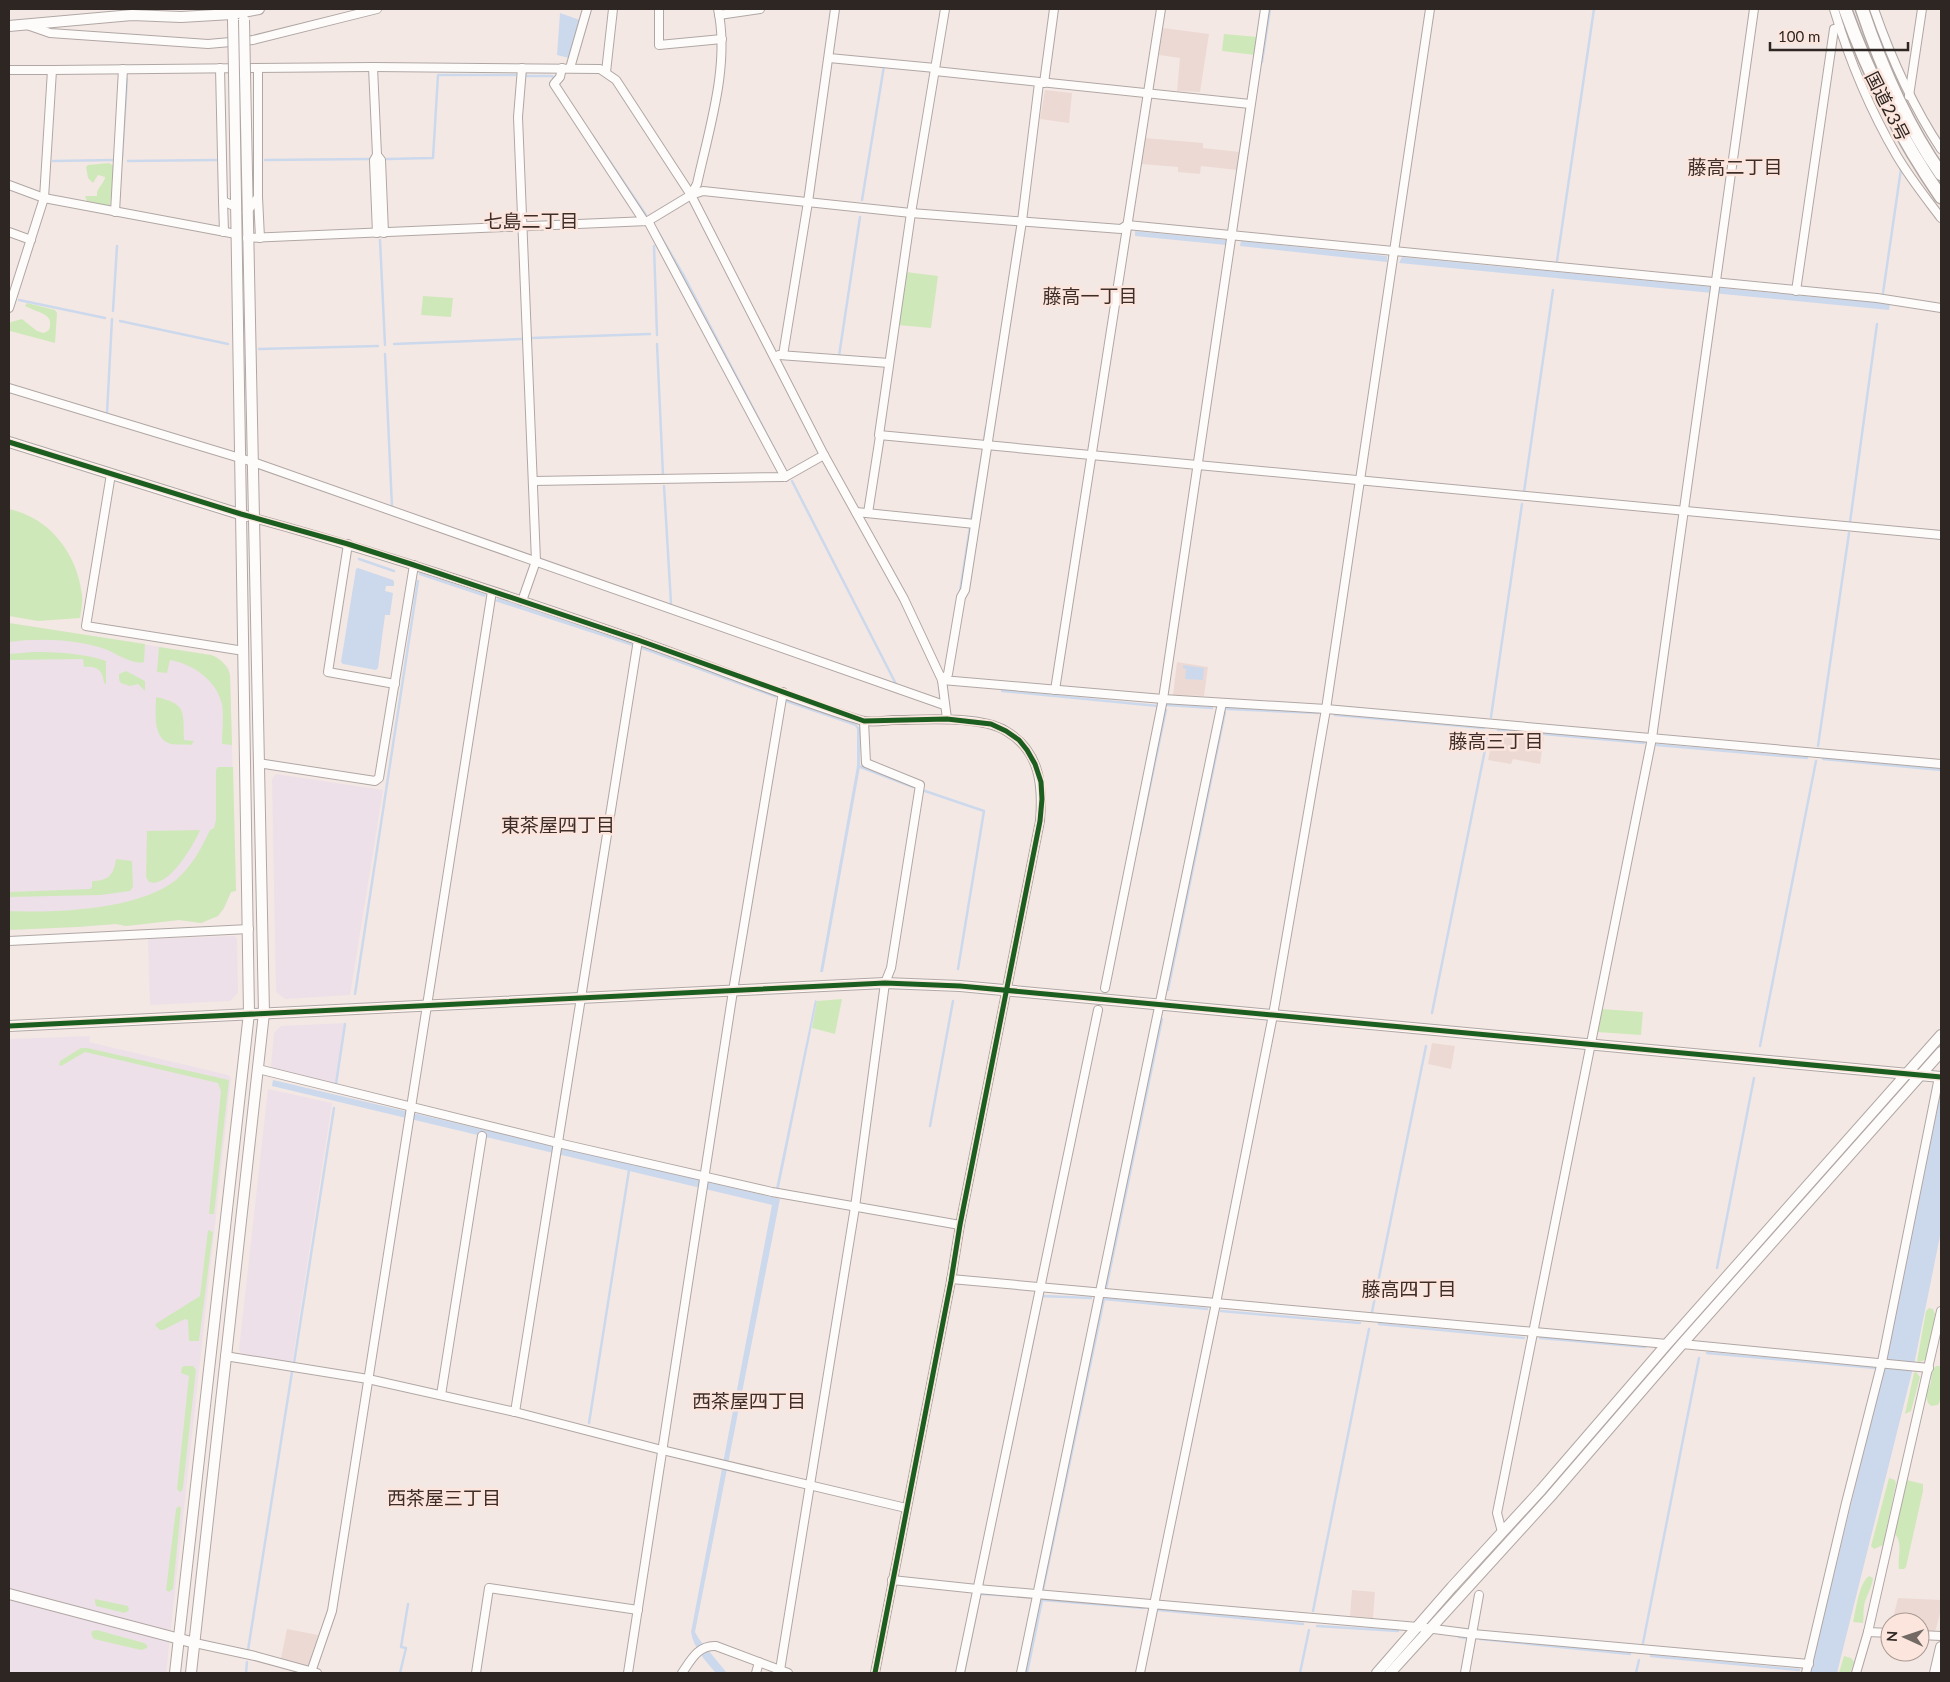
<svg xmlns="http://www.w3.org/2000/svg" width="1950" height="1682" font-family="Lato,'Noto Sans JP',sans-serif">
	<style>
		.commercial { fill: #eee0e8 }
		.industrial { fill: #ecd9d4 }
		.green { fill: #cfe8ba }
		.water { fill: #ccd9ec }
		.lines { fill: none; stroke-linecap: round; stroke-linejoin: round }
		.stream { stroke: #ccd9ec; stroke-width: 2.5 }
		.minor-casing { stroke: #b0a7a4; stroke-width: 10 }
		.tertiary-casing { stroke: #b0a7a4; stroke-width: 12 }
		.trunk-casing { stroke: #b0a7a4; stroke-width: 15 }
		.minor { stroke: #fdfcfb; stroke-width: 8 }
		.tertiary { stroke: #fdfcfb; stroke-width: 10 }
		.trunk { stroke: #fdfcfb; stroke-width: 12 }
		.tertiary-bridge-casing { stroke: #b0a7a4; stroke-width: 12; stroke-linecap: butt }
		.tertiary-bridge { stroke: #fdfcfb; stroke-width: 10 }
		.cycleway-casing { stroke: #fbe5dd; stroke-width: 8 }
		.cycleway { stroke: #1b5e20; stroke-width: 5 }
		.labels { text-anchor: middle; dominant-baseline: central; stroke-width: 5; stroke-linejoin: round; paint-order: stroke }
		.street-label { font-size: 18px; fill: #2e2622; stroke: #fbe5dd }
		.neighbourhood-label { font-size: 19px; fill: #3f2e28; stroke: #fbe5dd }
	</style>
	<rect width="100%" height="100%" fill="#f4e8e4"/>
	<g class="commercial">
		<path d="M9 623 211 655 216 657 229 668 230 675 236 891 231 892 224 908 218 916 201 923 179 920 126 926 116 924 77 927 9 930Z"/>
		<path d="M276 774 383 790 350 995 285 999 276 992 272 779Z"/>
		<path d="M234 936 237 938 238 993 230 1001 150 1005 148 939Z"/>
		<path d="M345 1023 335 1084 274 1070 271 1066 274 1033 281 1026Z"/>
		<path d="M90 1036 89 1042 228 1075 231 1078 166 1673H9V1039Z"/>
		<path d="M268 1089 332 1103 292 1363 242 1355 239 1350Z"/>
	</g>
	<g class="industrial">
		<path d="M1163 28 1209 34 1200 92 1177 91 1180 58 1159 55Z"/>
		<path d="M1045 90 1072 93 1069 123 1040 119Z"/>
		<path d="M1145 138 1203 143V148L1240 152 1237 170 1201 166 1200 174 1178 172V167L1141 164Z"/>
		<path d="M1177 662 1208 667 1204 696 1173 695Z"/>
		<path d="M1494 733 1544 737 1540 764 1513 759 1511 764 1488 760Z"/>
		<path d="M1432 1043 1455 1046 1451 1069 1428 1064Z"/>
		<path d="M1352 1590 1375 1592 1373 1618 1350 1616Z"/>
		<path d="M1898 1598 1941 1600V1609L1936 1629 1933 1633 1920 1632V1622H1892Z"/>
		<path d="M287 1629 318 1635 309 1664 306 1666 281 1658Z"/>
	</g>
	<g class="green">
		<path d="M1224 34 1258 37 1255 55 1222 51Z"/>
		<path d="M109 163 114 166 110 206 87 201 85 196H97C96 187 104 185 105 177L98 175 93 183 88 178 86 167 88 165Z"/>
		<path d="M906 272 938 276 931 328 898 325Z"/>
		<path d="M423 296 453 298 451 317 421 315Z"/>
		<path d="M27 303 55 310 57 313 55 343 10 331 9 325 11 322 22 319 37 331 44 333 49 330C55 314 39 313 27 307L25 306Z"/>
		<path d="M9 509C50 518 77 553 82 595 83 602 81 611 80 618L38 621 9 616Z"/>
		<path d="M9 623 145 644 144 662C135 666 115 653 105 649 75 639 40 638 9 642Z"/>
		<path d="M159 647 211 655C220 658 228 666 230 675L232 745 222 744C222 732 224 716 222 704 216 680 193 664 170 660L167 673 157 672Z"/>
		<path d="M33 652C57 652 83 653 106 661V684L104 683C103 670 97 666 84 667L83 659 9 660V654Z"/>
		<path d="M126 671 145 681V691L138 684 130 686 121 683 119 680V674Z"/>
		<path d="M156 697C187 704 183 711 184 740L194 741 191 745C185 744 177 745 171 744 152 739 156 712 156 697Z"/>
		<path d="M218 767H233L236 891 231 892 224 908 218 916 201 923 179 920 126 926 116 924 77 927 9 930V911C55 913 138 910 176 880 192 866 201 849 210 830L214 828 216 820V770Z"/>
		<path d="M200 830C194 845 168 889 149 882L146 877 147 831Z"/>
		<path d="M116 859 132 861 133 887 130 891 101 895 9 897V892L90 889 92 887V881C108 881 114 875 116 859Z"/>
		<path d="M842 999 835 1034 812 1028 817 1001Z"/>
		<path d="M1602 1009 1643 1012 1641 1035 1597 1032Z"/>
		<path d="M81 1048H87L229 1080 214 1214H209L221 1091 218 1083 85 1052 61 1066 59 1065 60 1061Z"/>
		<path d="M208 1230 213 1232 199 1341H189L188 1320 185 1319 163 1330H160L155 1325 157 1323 200 1296Z"/>
		<path d="M1929 1308 1933 1309 1935 1314 1928 1359 1919 1362 1917 1361 1926 1311Z"/>
		<path d="M185 1366H193L196 1370 183 1487 182 1491 180 1492 177 1489 189 1376 181 1373 182 1367Z"/>
		<path d="M1936 1366H1941V1399L1938 1405 1931 1406 1928 1403 1926 1395 1931 1382 1932 1370Z"/>
		<path d="M1916 1372 1920 1377 1911 1411 1905 1414 1914 1373Z"/>
		<path d="M1889 1478 1895 1480 1896 1484 1883 1545 1874 1549 1871 1546Z"/>
		<path d="M1907 1480 1923 1484V1491L1906 1567 1904 1569H1899C1897 1556 1904 1543 1894 1533Z"/>
		<path d="M179 1506 181 1508 173 1589 169 1592 166 1590 176 1509Z"/>
		<path d="M1869 1576 1873 1578C1872 1588 1866 1596 1864 1606 1863 1612 1864 1618 1863 1623L1853 1622C1856 1610 1859 1583 1869 1576Z"/>
		<path d="M95 1599 128 1606 129 1610 125 1613 96 1606 95 1602Z"/>
		<path d="M97 1630 144 1643 147 1645V1648L141 1650 94 1639 91 1634 92 1631Z"/>
		<path d="M1844 1656 1851 1658 1854 1662 1850 1673H1839Z"/>
	</g>
	<g class="water">
		<path d="M560 13 580 20 569 58 557 55Z"/>
		<path d="M1135 231 1227 240 1226 245 1135 236Z"/>
		<path d="M1241 241 1387 256V262L1240 246Z"/>
		<path d="M1402 257 1890 304 1889 310 1399 263Z"/>
		<path d="M358 568 393 580 394 582V586H386L385 591 393 593 390 615H385L378 668 376 670 343 664 341 662 356 569Z"/>
		<path d="M419 572 486 594 485 597 419 575Z"/>
		<path d="M498 598 633 643 632 646 495 601Z"/>
		<path d="M643 646 776 695V698L641 649Z"/>
		<path d="M1183 665 1204 668 1203 680 1185 679 1186 669 1183 668Z"/>
		<path d="M787 700 856 724 860 728V767L823 972H820L857 766V729L855 726 785 702Z"/>
		<path d="M815 1000 817 1001 779 1188H776Z"/>
		<path d="M273 1080 780 1199 695 1632 699 1639 727 1673H716C706 1662 693 1647 691 1632L772 1205 272 1086Z"/>
		<path d="M1940 1096H1941V1231L1915 1360 1837 1673H1810L1886 1360Z"/>
	</g>
	<g class="lines">
		<g class="stream">
			<path d="M1262 62 1270 9"/>
			<path d="M526 76H552L554 79"/>
			<path d="M592 135 646 215"/>
			<path d="M122 158 127 79"/>
			<path d="M387 159 433 158 438 75H515"/>
			<path d="M265 160 369 159"/>
			<path d="M53 161 115 160"/>
			<path d="M128 161 216 160"/>
			<path d="M862 200 884 66H886"/>
			<path d="M657 230 684 276 786 471"/>
			<path d="M380 240 385 345"/>
			<path d="M654 246 657 335"/>
			<path d="M1013 253 1017 229"/>
			<path d="M1557 261 1594 9"/>
			<path d="M1883 293 1901 169"/>
			<path d="M19 300 105 318"/>
			<path d="M113 311 117 246"/>
			<path d="M120 321 228 344"/>
			<path d="M532 338 650 334"/>
			<path d="M394 344 521 339"/>
			<path d="M657 344 663 475"/>
			<path d="M259 349 378 346"/>
			<path d="M385 354 392 507"/>
			<path d="M839 356 860 217"/>
			<path d="M107 413 112 319"/>
			<path d="M984 440 986 427"/>
			<path d="M792 481 897 686"/>
			<path d="M664 486 671 603"/>
			<path d="M1524 492 1553 290"/>
			<path d="M971 521 983 450"/>
			<path d="M1850 522 1877 324"/>
			<path d="M359 559 394 571"/>
			<path d="M960 591 970 527"/>
			<path d="M1002 691 1158 706"/>
			<path d="M1167 705 1212 708"/>
			<path d="M1227 709 1318 713"/>
			<path d="M1335 715 1484 728"/>
			<path d="M1491 717 1522 504"/>
			<path d="M1498 730 1644 743"/>
			<path d="M1657 745 1807 758"/>
			<path d="M1818 746 1849 533"/>
			<path d="M1823 759 1941 770"/>
			<path d="M858 766 913 787"/>
			<path d="M922 790 984 811 958 969"/>
			<path d="M1140 834 1166 710"/>
			<path d="M1168 990 1225 712"/>
			<path d="M355 994 418 581"/>
			<path d="M1432 1013 1488 735"/>
			<path d="M1760 1046 1816 761"/>
			<path d="M336 1084 345 1024"/>
			<path d="M930 1126 953 1001"/>
			<path d="M1717 1268 1754 1078"/>
			<path d="M1106 1289 1162 1019"/>
			<path d="M1221 1311 1360 1323"/>
			<path d="M1372 1312 1426 1046"/>
			<path d="M1379 1324 1524 1338"/>
			<path d="M1540 1338 1645 1347"/>
			<path d="M1707 1353 1875 1368"/>
			<path d="M1029 1360 1042 1296 1091 1298"/>
			<path d="M294 1363 334 1108"/>
			<path d="M589 1423 630 1164"/>
			<path d="M1043 1590 1104 1299 1207 1309"/>
			<path d="M1159 1610 1303 1624"/>
			<path d="M1313 1611 1369 1329"/>
			<path d="M1317 1626 1398 1631"/>
			<path d="M1459 1637 1465 1638"/>
			<path d="M1480 1639 1630 1654"/>
			<path d="M1643 1643 1699 1358"/>
			<path d="M248 1650 292 1372"/>
			<path d="M1651 1656 1799 1670"/>
			<path d="M246 1673 247 1662"/>
			<path d="M400 1673 406 1648 401 1647 408 1604"/>
			<path d="M964 1673 980 1595 982 1594 1030 1597"/>
			<path d="M1027 1673 1042 1600 1144 1608"/>
			<path d="M1300 1673 1309 1630"/>
			<path d="M1636 1673 1639 1660"/>
		</g>
		<g class="minor-casing">
			<g id="minor">
				<path d="M659 9V45L722 39"/>
				<path d="M945 9 911 213 879 435 1941 535"/>
				<path d="M1834 9C1849 59 1870 110 1897 156 1910 178 1926 198 1941 218"/>
				<path d="M1874 9C1891 58 1912 105 1941 149"/>
				<path d="M719 15 760 9"/>
				<path d="M27 25 50 33 208 44 253 40 377 9"/>
				<path d="M829 58 935 68"/>
				<path d="M373 67 377 155 374 160 377 233"/>
				<path d="M220 68 223 201 236 207"/>
				<path d="M562 68 560 77 554 84 644 221"/>
				<path d="M570 68 587 9"/>
				<path d="M9 70H52L44 198 9 308"/>
				<path d="M52 70 373 67 600 69 616 80 691 195 824 455 904 599 942 680 947 719"/>
				<path d="M935 71 1250 104"/>
				<path d="M606 72 613 9"/>
				<path d="M1044 83 1054 9"/>
				<path d="M1909 96 1922 9"/>
				<path d="M377 155 381 160 384 233"/>
				<path d="M9 185 44 198 236 234"/>
				<path d="M691 195 697 184C709 129 730 65 718 9"/>
				<path d="M258 197 260 238"/>
				<path d="M223 201 224 232"/>
				<path d="M115 212 123 69"/>
				<path d="M247 212 258 197V68"/>
				<path d="M648 221 785 477"/>
				<path d="M9 232 31 240"/>
				<path d="M247 238 648 221 691 195 703 191 911 213 1121 229 1127 225 1877 298 1941 308"/>
				<path d="M1796 291 1834 29 1840 28"/>
				<path d="M779 355 889 363"/>
				<path d="M783 355 808 202 835 9"/>
				<path d="M9 388 253 462 944 705"/>
				<path d="M111 474 86 626 244 651"/>
				<path d="M533 481 785 477 824 455"/>
				<path d="M856 512 975 524"/>
				<path d="M868 513 880 436"/>
				<path d="M254 518C383 553 511 596 637 640 712 666 785 697 860 720 870 723 882 721 892 720 923 720 979 715 1006 731 1040 751 1043 785 1040 821L960 1225 951 1281 875 1673"/>
				<path d="M348 544 328 672 395 684"/>
				<path d="M522 601 536 561 518 117 522 68"/>
				<path d="M942 680 1163 699 1326 709 1941 764"/>
				<path d="M942 680 948 674 961 597 965 590 1022 221 1039 83"/>
				<path d="M1055 690 1161 9"/>
				<path d="M258 763 375 781 379 778 414 565"/>
				<path d="M9 941 249 929"/>
				<path d="M1105 988 1163 699 1265 9"/>
				<path d="M258 1069 558 1143 772 1192 960 1225"/>
				<path d="M951 1279 1667 1344"/>
				<path d="M1682 1344 1929 1368"/>
				<path d="M225 1356 368 1379 515 1412 662 1450 906 1508"/>
				<path d="M441 1395 482 1136"/>
				<path d="M515 1412 638 640"/>
				<path d="M1502 1532 1497 1513 1652 738 1754 9"/>
				<path d="M892 1580 977 1589 1418 1627 1473 1634 1809 1664"/>
				<path d="M1868 1632 1890 1633"/>
				<path d="M1920 1635 1941 1636"/>
				<path d="M195 1643 255 1656 317 1673"/>
				<path d="M780 1670 855 1207 885 983 891 968 920 785 866 763 864 721"/>
				<path d="M311 1672 332 1611 492 591"/>
				<path d="M476 1673 489 1588 638 1610"/>
				<path d="M628 1673 733 991 783 692"/>
				<path d="M682 1673C691 1660 698 1645 716 1646L788 1673"/>
				<path d="M756 1673 759 1662"/>
				<path d="M960 1673 1098 1010"/>
				<path d="M1021 1673 1222 703"/>
				<path d="M1140 1673 1216 1303 1273 1015 1326 709 1430 9"/>
				<path d="M1465 1673 1479 1595"/>
				<path d="M1806 1673 1846 1503 1882 1362 1939 1077"/>
				<path d="M1856 1673 1868 1632 1941 1311"/>
			</g>
		</g>
		<g class="tertiary-casing">
			<g id="tertiary">
				<path d="M9 26 132 15 181 17 232 14 259 9"/>
				<path d="M9 442 246 516"/>
				<path d="M9 1026 885 983 960 986 1941 1077"/>
				<path d="M9 1594 195 1643"/>
				<path d="M175 1673 249 1013 234 74"/>
				<path d="M191 1673 264 1013 245 74"/>
				<path d="M1377 1673 1452 1587 1541 1490 1667 1344 1941 1035"/>
				<path d="M1390 1673 1550 1497 1682 1344 1941 1052"/>
				<path d="M1935 1673 1941 1647"/>
			</g>
		</g>
		<g class="trunk-casing">
			<g id="trunk">
				<path d="M1845 9C1869 76 1901 139 1941 197"/>
				<path d="M1862 9C1881 66 1906 124 1941 174"/>
			</g>
		</g>
		<use href="#minor" class="minor"/>
		<use href="#tertiary" class="tertiary"/>
		<use href="#trunk" class="trunk"/>
		<g class="tertiary-bridge-casing">
			<g id="tertiary-bridge">
				<path d="M233 20 234 74"/>
				<path d="M244 20 245 74"/>
			</g>
		</g>
		<use href="#tertiary-bridge" class="tertiary-bridge"/>
		<g class="cycleway-casing">
			<g id="cycleway">
				<path d="M9 442 241 514 348 544 414 565 638 640 864 721 947 719 991 724 1006 731 1019 740 1027 750 1035 764 1041 782 1042 799 1040 821 960 1225 951 1281 875 1673"/>
				<path d="M9 1026 885 983 960 986 1941 1077"/>
			</g>
		</g>
		<use href="#cycleway" class="cycleway"/>
	</g>
	<g class="labels">
		<g class="street-label">
			<text transform="translate(1888 106) rotate(63)">国道23号</text>
		</g>
		<g class="neighbourhood-label">
			<text x="1735" y="166">藤高二丁目</text>
			<text x="531" y="220">七島二丁目</text>
			<text x="1090" y="295">藤高一丁目</text>
			<text x="1496" y="740">藤高三丁目</text>
			<text x="558" y="824">東茶屋四丁目</text>
			<text x="1409" y="1288">藤高四丁目</text>
			<text x="749" y="1400">西茶屋四丁目</text>
			<text x="444" y="1497">西茶屋三丁目</text>
		</g>
	</g>
	<rect width="1950" height="1682" fill="none" stroke="#2e2622" stroke-width="20"/>
	<g transform="translate(1905 1637) rotate(273)"><circle r="24" fill="#fbe5dd" stroke="#a99992"/>
	<path d="M0-4L9 19L0 12L-9 19Z" fill="#736a66"/>
	<text y="-8" font-size="14" font-weight="bold" text-anchor="middle" fill="#2e2622">N</text>
	</g>
	<path d="M1770 42v8h138v-8" fill="none" stroke="#2e2622" stroke-width="2.5"/>
	<text x="1778" y="42" font-size="15" fill="#2e2622" stroke="#fbe5dd" stroke-width="4" paint-order="stroke">100 m</text>
</svg>
